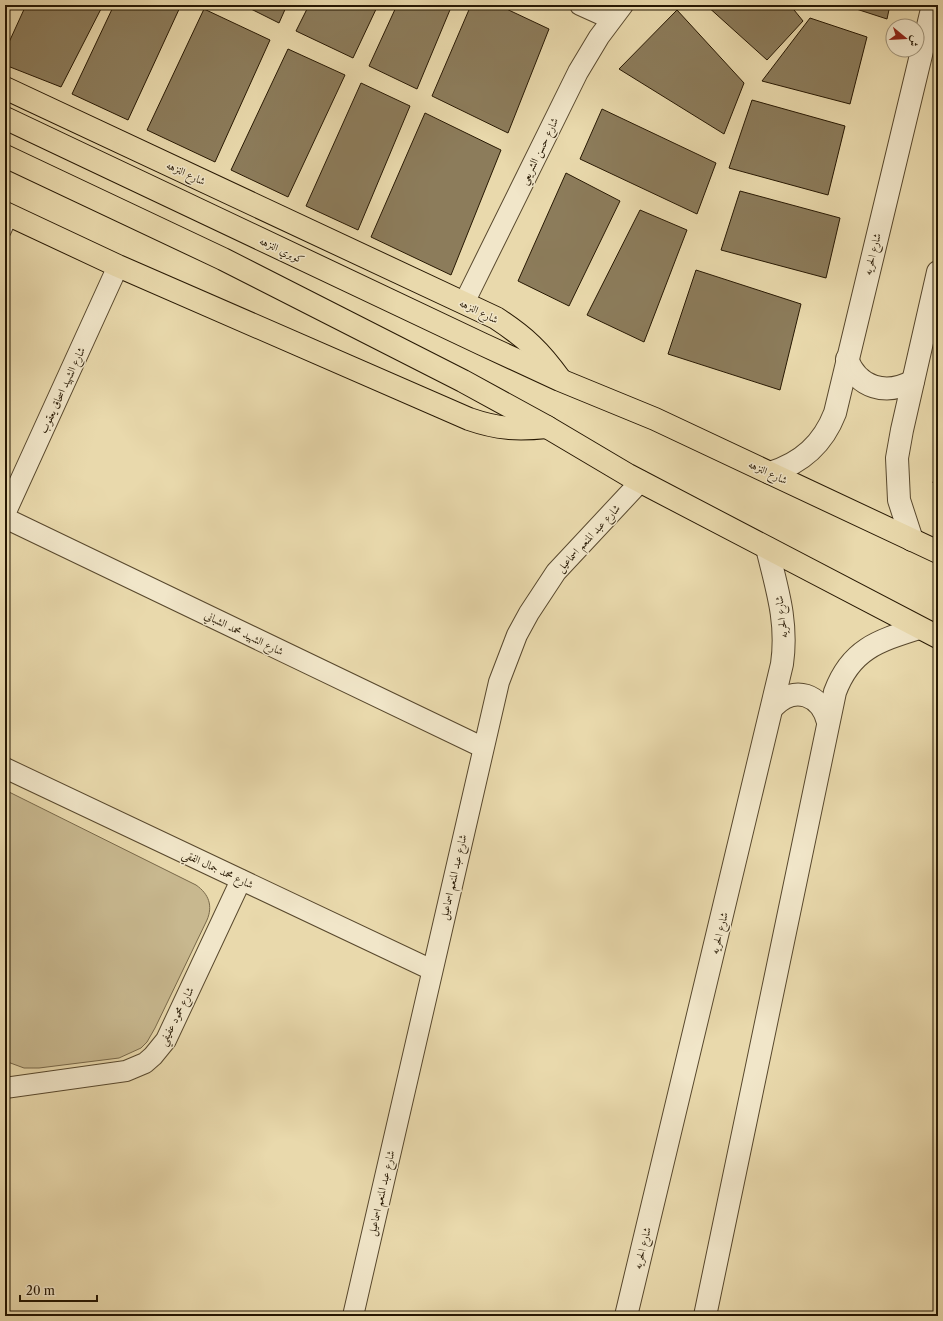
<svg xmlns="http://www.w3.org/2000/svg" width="943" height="1321" font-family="'Libre Caslon Text',Amiri,serif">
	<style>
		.green { fill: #c8b88f; stroke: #786849 }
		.building { fill: #8c7c5b; stroke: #271803 }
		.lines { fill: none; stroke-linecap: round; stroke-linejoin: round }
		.service-casing { stroke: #58482d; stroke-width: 12 }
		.minor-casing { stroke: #58482d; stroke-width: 22 }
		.tertiary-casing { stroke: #58482d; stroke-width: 24 }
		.primary-casing { stroke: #271803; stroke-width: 24 }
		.service { stroke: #f1e6c9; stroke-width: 10 }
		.minor { stroke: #f1e6c9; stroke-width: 20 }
		.tertiary { stroke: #f1e6c9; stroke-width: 22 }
		.primary { stroke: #e9d9ac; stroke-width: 22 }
		.labels { text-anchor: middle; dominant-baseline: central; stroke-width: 3; stroke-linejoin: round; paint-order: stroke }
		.street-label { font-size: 11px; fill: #271803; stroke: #f1e6c9 }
	</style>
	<rect width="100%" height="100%" fill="#e9d9ac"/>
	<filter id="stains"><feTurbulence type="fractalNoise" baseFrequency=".005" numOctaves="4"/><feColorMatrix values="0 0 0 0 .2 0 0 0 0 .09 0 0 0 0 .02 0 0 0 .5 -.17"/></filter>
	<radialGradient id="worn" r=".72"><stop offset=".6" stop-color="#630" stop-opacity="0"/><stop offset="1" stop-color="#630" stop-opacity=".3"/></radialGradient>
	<path class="green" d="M5 790 196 885C209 894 213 906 207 920L155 1028 147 1042 141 1048 119 1058 39 1068H24L5 1061Z"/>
	<g class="building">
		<path d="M26 5H103L61 87 5 65V51Z"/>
		<path d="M114 5H181L128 120 72 94Z"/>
		<path d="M243 5H287L279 23Z"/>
		<path d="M309 5H378L353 58 296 31Z"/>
		<path d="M397 5H452L417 89 369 66Z"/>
		<path d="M471 5H498L549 29 508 133 432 96Z"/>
		<path d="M706 5H790L803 21 767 60Z"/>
		<path d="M844 5H890L887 19Z"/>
		<path d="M204 9 270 40 215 162 147 130Z"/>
		<path d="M677 10 744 83 724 134 619 69Z"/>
		<path d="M810 18 867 37 850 104 762 81Z"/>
		<path d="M288 49 345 75 288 197 231 170Z"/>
		<path d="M361 83 410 106 358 230 306 206Z"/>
		<path d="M752 100 845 126 828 195 729 168Z"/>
		<path d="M602 109 716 163 697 214 580 159Z"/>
		<path d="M425 113 501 150 451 275 371 237Z"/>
		<path d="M566 173 620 201 569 306 518 281Z"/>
		<path d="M740 191 840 218 826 278 721 250Z"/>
		<path d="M640 210 687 230 644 342 587 315Z"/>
		<path d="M696 270 801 304 780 390 668 354Z"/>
		<path d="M938 462V485L933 483Z"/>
	</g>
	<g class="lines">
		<g class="service-casing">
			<path id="service" d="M5 233 13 216"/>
		</g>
		<g class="minor-casing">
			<g id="minor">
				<path d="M580 5 611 19"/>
				<path d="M464 303 578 72 599 37 623 5"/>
				<path d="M5 514 118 266"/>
				<path d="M5 518 482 747"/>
				<path d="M5 768 432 970"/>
				<path d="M5 1088 126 1071 145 1063 153 1056 166 1040 241 880"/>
				<path d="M353 1316 499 682 517 635 529 613 556 572 641 481"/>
			</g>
		</g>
		<g class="tertiary-casing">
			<g id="tertiary">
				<path d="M847 359C858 388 886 396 913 381"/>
				<path d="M770 473C802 463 823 444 835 413L933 5"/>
				<path d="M912 540 899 500 897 458 902 430 938 272"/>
				<path d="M774 706C794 685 821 694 828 722"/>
				<path d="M626 1316 782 664C788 622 777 589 767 548"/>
				<path d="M705 1316 835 692C851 649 878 641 919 628"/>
			</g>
		</g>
		<g class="primary-casing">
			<g id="primary">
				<path d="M5 88 496 318C525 337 540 351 560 379"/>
				<path d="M5 118 482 344 560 380 655 419 938 552"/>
				<path d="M5 156 223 259 463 381 547 427 628 475 938 637"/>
				<path d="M5 213 118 266 469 419C498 429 517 430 547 427"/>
			</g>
		</g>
		<use href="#service" class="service"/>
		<use href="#minor" class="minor"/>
		<use href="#tertiary" class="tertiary"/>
		<use href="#primary" class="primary"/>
	</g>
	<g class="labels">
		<g class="street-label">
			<text transform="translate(539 151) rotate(-64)">شارع حسن الشريعي</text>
			<text transform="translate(186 173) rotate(25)">شارع النزهه</text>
			<text transform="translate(282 250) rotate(25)">كوبري النزهه</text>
			<text transform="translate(872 254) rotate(-76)">شارع الحريه</text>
			<text transform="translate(479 311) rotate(26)">شارع النزهه</text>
			<text transform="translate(62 390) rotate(-65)">شارع الشهيد اسحاق يعقوب</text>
			<text transform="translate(768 472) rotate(25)">شارع النزهه</text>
			<text transform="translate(588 538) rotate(-47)">شارع عبد المنعم اسماعيل</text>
			<text transform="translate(781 617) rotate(-97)">شارع الحريه</text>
			<text transform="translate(244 633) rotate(26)">شارع الشهيد محمد الشباني</text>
			<text transform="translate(218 869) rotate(25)">شارع محمد جمال الفقي</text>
			<text transform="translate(453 877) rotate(-77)">شارع عبد المنعم اسماعيل</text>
			<text transform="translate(719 933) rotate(-76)">شارع الحريه</text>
			<text transform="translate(176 1016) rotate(-63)">شارع محمود عفيفي</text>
			<text transform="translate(381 1193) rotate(-77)">شارع عبد المنعم اسماعيل</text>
			<text transform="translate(642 1248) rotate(-76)">شارع الحريه</text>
		</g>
	</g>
	<rect width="943" height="1321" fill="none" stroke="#e9d9ac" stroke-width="20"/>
	<rect x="6" y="6" width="931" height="1309" fill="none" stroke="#271803" stroke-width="2"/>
	<rect x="10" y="10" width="923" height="1301" fill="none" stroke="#271803"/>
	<g transform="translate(905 38) rotate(108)"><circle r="19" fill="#f1e6c9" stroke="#a0947a"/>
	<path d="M0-3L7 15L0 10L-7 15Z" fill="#8f2418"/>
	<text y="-6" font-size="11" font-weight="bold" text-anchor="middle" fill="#271803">ش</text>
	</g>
	<path d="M20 1295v6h77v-6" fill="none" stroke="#271803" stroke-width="2"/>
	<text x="26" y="1295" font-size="12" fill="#271803" stroke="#f1e6c9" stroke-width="3" paint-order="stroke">20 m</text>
	<rect width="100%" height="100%" filter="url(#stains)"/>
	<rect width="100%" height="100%" fill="url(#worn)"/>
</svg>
